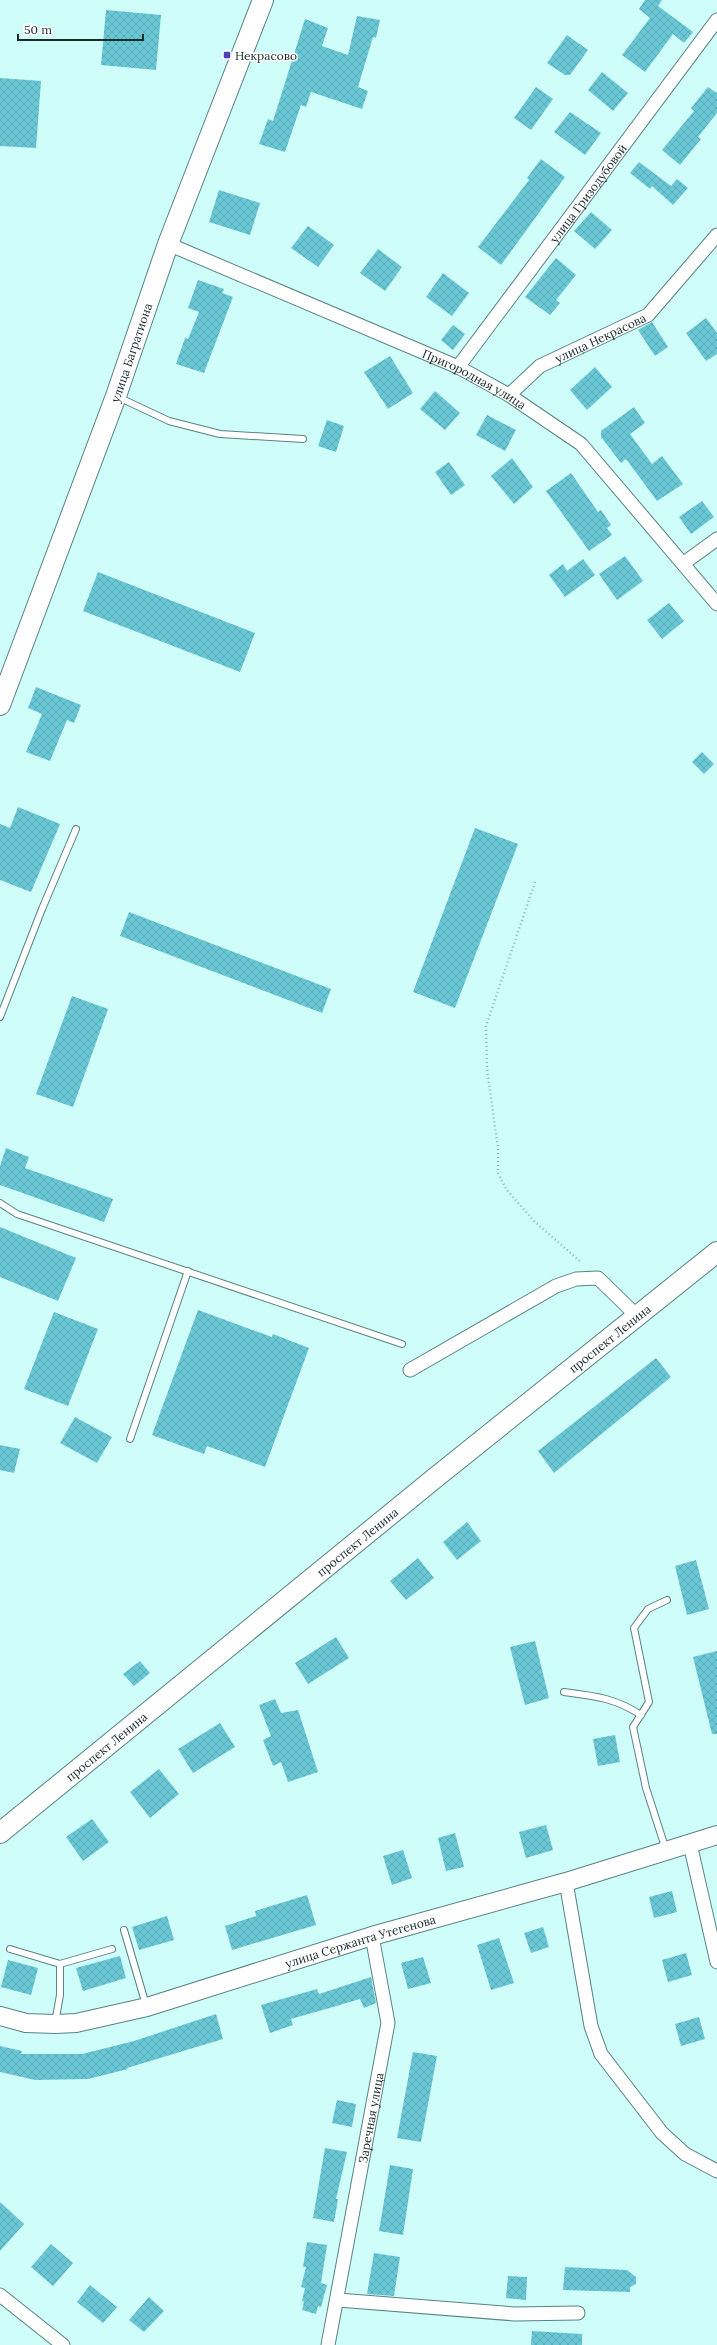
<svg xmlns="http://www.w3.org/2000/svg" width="717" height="2345" font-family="Lora,serif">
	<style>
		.building { fill: url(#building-cross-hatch) }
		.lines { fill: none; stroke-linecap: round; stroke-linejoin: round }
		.service-casing { stroke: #588380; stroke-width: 8 }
		.minor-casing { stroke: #588380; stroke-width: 15 }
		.secondary-casing { stroke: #588380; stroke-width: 20 }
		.primary-casing { stroke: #588380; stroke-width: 22 }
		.path { stroke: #91b5b2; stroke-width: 2.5; stroke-dasharray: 1 3; stroke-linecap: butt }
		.service { stroke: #fff; stroke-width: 6 }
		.minor { stroke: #fff; stroke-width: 13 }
		.secondary { stroke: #fff; stroke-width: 18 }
		.primary { stroke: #fff; stroke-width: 20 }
		.poi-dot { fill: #4d3fb6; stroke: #fff; stroke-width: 1.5 }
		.labels { text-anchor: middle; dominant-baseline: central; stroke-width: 3; stroke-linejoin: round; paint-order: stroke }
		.poi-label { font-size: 12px; fill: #182a29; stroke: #fff; text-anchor: start }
		.street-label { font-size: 12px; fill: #182a29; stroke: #fff }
	</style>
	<defs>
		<pattern id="building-cross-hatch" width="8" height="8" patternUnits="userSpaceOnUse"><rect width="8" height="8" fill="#6ac7d5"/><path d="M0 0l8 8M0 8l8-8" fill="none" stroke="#5babb7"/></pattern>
	</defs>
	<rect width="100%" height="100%" fill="#cffdf9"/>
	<g class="building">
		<path d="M645 0H662L658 6 693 32 684 43 673 34 645 72 622 55 650 18 639 9Z"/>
		<path d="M106 10 161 15 156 70 101 65Z"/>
		<path d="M357 16 380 20 376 38 373 37 358 87 368 91 362 109 311 92 306 107 301 105 285 152 259 144 268 119 273 121 305 19 328 28 322 46 348 55Z"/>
		<path d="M567 35 588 50 570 75H565L547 63Z"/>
		<path d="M602 72 628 93 613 111 588 90Z"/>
		<path d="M0 78 41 81 36 148 0 146Z"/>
		<path d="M536 87 553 99 531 130 514 118Z"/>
		<path d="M708 87 717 93V113L698 137 701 139 680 165 662 150 694 111 691 108Z"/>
		<path d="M570 112 601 133 585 155 554 132Z"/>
		<path d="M541 159 565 177 501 265 478 247 529 180 527 178Z"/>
		<path d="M639 162 671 186 677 179 688 188 673 205 652 186 650 189 630 173Z"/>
		<path d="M219 190 260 203 250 235 209 222Z"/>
		<path d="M591 212 612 230 595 249 574 231Z"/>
		<path d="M308 226 334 245 318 267 291 248Z"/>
		<path d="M378 249 402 267 385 291 360 273Z"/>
		<path d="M556 258 576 275 556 300 560 303 550 315 525 297Z"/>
		<path d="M443 273 469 293 452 316 426 297Z"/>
		<path d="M198 280 224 289 222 293 233 297 204 373 176 364 185 338 188 339 199 312 188 308Z"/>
		<path d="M706 318 717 333V354L706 361 686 333Z"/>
		<path d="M652 322 668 347 655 356 638 330Z"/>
		<path d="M453 325 465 334 453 350 441 340Z"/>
		<path d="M390 356 413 393 388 409 364 372Z"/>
		<path d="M595 367 612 387 587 410 570 390Z"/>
		<path d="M435 391 460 413 445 430 420 409Z"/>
		<path d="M634 407 645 423 630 434 652 464 662 456 683 484 657 501 626 459 621 463 601 437V431Z"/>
		<path d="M487 415 516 430 505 451 476 435Z"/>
		<path d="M327 420 344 426 336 452 318 446Z"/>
		<path d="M512 458 533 487 514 504 491 476Z"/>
		<path d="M449 462 465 485 451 495 435 472Z"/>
		<path d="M571 473 598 512 601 510 611 525 607 528 612 535 589 551 546 491Z"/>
		<path d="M702 501 714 517 691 534 679 517Z"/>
		<path d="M625 556 643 581 617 600 599 574Z"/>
		<path d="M583 559 595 575 565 597 549 575 563 564 567 571Z"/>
		<path d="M98 572 255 633 240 672 83 611Z"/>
		<path d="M669 603 684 621 662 639 647 620Z"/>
		<path d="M36 687 81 705 74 723 67 720 50 761 26 752 42 714 28 708Z"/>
		<path d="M702 752 714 764 704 774 692 762Z"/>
		<path d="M18 807 60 824 31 892 0 880V824L10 828Z"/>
		<path d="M475 828 518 844 455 1008 413 992Z"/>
		<path d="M129 912 331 989 322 1013 120 936Z"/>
		<path d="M72 996 108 1009 73 1107 36 1094Z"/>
		<path d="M6 1148 29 1157 25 1168 113 1199 104 1222 0 1185V1166Z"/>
		<path d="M0 1227 76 1258 58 1301 0 1277Z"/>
		<path d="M198 1310 272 1337 273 1334 309 1348 265 1467 207 1446 204 1454 152 1435Z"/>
		<path d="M54 1312 98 1329 68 1406 24 1389Z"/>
		<path d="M656 1358 671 1377 554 1473 538 1451Z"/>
		<path d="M75 1417 112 1437 97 1463 60 1443Z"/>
		<path d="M0 1445 20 1449 14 1473 0 1470Z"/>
		<path d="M467 1522 481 1541 457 1560 443 1542Z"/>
		<path d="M418 1558 434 1578 406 1600 390 1581Z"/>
		<path d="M696 1560 709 1609 687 1615 675 1566Z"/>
		<path d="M336 1637 349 1658 308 1684 295 1663Z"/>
		<path d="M535 1641 549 1698 525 1705 510 1647Z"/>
		<path d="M717 1651V1734H712L693 1657Z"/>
		<path d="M140 1661 150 1673 134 1686 123 1674Z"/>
		<path d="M275 1699 281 1713 298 1710 318 1772 288 1782 281 1762 273 1766 263 1740 271 1736 259 1705Z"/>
		<path d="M220 1723 235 1747 193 1773 178 1749Z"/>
		<path d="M615 1735 620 1762 598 1766 593 1739Z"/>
		<path d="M159 1769 179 1794 150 1818 130 1792Z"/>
		<path d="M92 1819 109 1842 83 1861 66 1837Z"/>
		<path d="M546 1825 553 1850 526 1858 519 1832Z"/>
		<path d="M455 1833 464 1867 446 1871 438 1838Z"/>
		<path d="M403 1850 412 1878 392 1885 383 1856Z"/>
		<path d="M672 1891 677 1912 654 1918 649 1897Z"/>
		<path d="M307 1895 316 1925 232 1950 225 1926 256 1916 255 1911Z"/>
		<path d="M167 1916 174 1940 139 1950 132 1927Z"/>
		<path d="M543 1927 549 1947 531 1953 524 1933Z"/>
		<path d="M499 1938 514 1983 491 1990 477 1945Z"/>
		<path d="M686 1953 692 1975 668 1982 662 1960Z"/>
		<path d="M120 1956 126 1978 83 1991 76 1968Z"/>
		<path d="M423 1957 431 1983 408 1989 401 1963Z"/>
		<path d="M8 1960 38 1968 31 1995 1 1987Z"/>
		<path d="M371 1977 376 2003 364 2008 360 1999 333 2007 291 2019 293 2025 270 2033 261 2005 317 1989 319 1994Z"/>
		<path d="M216 2014 223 2039 127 2068 128 2069 88 2079 35 2080 0 2072V2046L22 2051 21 2054H82L134 2041Z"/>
		<path d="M699 2017 705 2039 681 2046 675 2024Z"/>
		<path d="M413 2052 437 2056 421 2142 397 2138Z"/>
		<path d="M337 2100 356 2104 352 2127 332 2123Z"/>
		<path d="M325 2148 347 2152 336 2199H338L334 2222 313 2218Z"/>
		<path d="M390 2165 413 2169 403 2235 379 2231Z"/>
		<path d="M0 2202 24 2224 0 2251Z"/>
		<path d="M307 2242 327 2245 321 2283 327 2285 321 2307 318 2306 316 2314 302 2310 304 2302 302 2301 305 2288 301 2287 306 2267H303Z"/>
		<path d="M51 2244 73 2263 53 2286 31 2267Z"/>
		<path d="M374 2253 400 2257 394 2296 367 2294Z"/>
		<path d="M565 2267 627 2270 636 2277V2284L630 2287V2292L563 2290Z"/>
		<path d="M508 2276 527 2277 526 2300 506 2298Z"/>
		<path d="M90 2285 117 2307 103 2323 77 2302Z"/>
		<path d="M149 2297 164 2311 144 2332 129 2320Z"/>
		<path d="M532 2331 582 2334V2345H531Z"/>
	</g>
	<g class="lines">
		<g class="service-casing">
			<g id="service">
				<path d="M118 397 169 421 220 434 303 439"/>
				<path d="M0 1017 42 909 76 829"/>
				<path d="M0 1203 17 1214 402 1344"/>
				<path d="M130 1439 188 1271"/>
				<path d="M564 1692C595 1696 615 1698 641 1715"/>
				<path d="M666 1850 646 1788 633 1727 649 1702 634 1628 648 1609 667 1600"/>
				<path d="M124 1930 146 2005"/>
				<path d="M10 1949 60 1964"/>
				<path d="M55 2023 60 1995V1964L112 1949"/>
			</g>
		</g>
		<g class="minor-casing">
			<g id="minor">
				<path id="s1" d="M168 244 458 367 509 395 581 444 717 604"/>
				<path id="s2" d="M458 367 717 20"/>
				<path id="s3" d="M509 395 540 366 648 315 717 235"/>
				<path d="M684 563 717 539"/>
				<path d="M410 1370 556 1286 576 1279 598 1278 637 1316"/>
				<path d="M690 1844 717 1962"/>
				<path d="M566 1882 591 2026 601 2054 662 2133 685 2154 717 2171"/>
				<path d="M0 2295 63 2345"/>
				<path d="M338 2300 515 2314 578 2313"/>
				<path id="s4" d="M328 2345 388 2023 372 1936"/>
			</g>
		</g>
		<g class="secondary-casing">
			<g id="secondary">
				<path id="s5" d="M0 2016 26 2023 55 2024 76 2023 147 2007 372 1936 566 1882 717 1835"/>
			</g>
		</g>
		<g class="primary-casing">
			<g id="primary">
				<path id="s6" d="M0 705 116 396 168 244 263 0"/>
				<path id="s7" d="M0 1833 435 1478 717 1252"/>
			</g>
		</g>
		<path class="path" d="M535 882 486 1026 487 1069 498 1148V1173L506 1189 534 1221 582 1263"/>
		<use href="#service" class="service"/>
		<use href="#minor" class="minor"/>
		<use href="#secondary" class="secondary"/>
		<use href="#primary" class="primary"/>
	</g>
	<rect class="poi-dot" x="223" y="51" width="8" height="8" rx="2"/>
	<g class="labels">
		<g class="poi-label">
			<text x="235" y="55">Некрасово</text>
		</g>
		<g class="street-label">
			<text stroke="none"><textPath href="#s2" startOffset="217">улица Гризодубовой</textPath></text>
			<text stroke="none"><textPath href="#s3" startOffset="109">улица Некрасова</textPath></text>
			<text stroke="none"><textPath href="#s6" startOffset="376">улица Багратиона</textPath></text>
			<text stroke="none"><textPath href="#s1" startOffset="335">Пригородная улица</textPath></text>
			<text stroke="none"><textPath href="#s7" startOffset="785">проспект Ленина</textPath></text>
			<text stroke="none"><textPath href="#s7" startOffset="461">проспект Ленина</textPath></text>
			<text stroke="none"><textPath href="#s7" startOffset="137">проспект Ленина</textPath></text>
			<text stroke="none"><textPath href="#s5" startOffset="373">улица Сержанта Утегенова</textPath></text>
			<text stroke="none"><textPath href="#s4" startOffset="231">Заречная улица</textPath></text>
		</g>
	</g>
	<path d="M18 34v6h125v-6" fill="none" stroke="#182a29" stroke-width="2"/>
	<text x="24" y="34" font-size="12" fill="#182a29" stroke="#ffffff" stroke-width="3" paint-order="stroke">50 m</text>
</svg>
